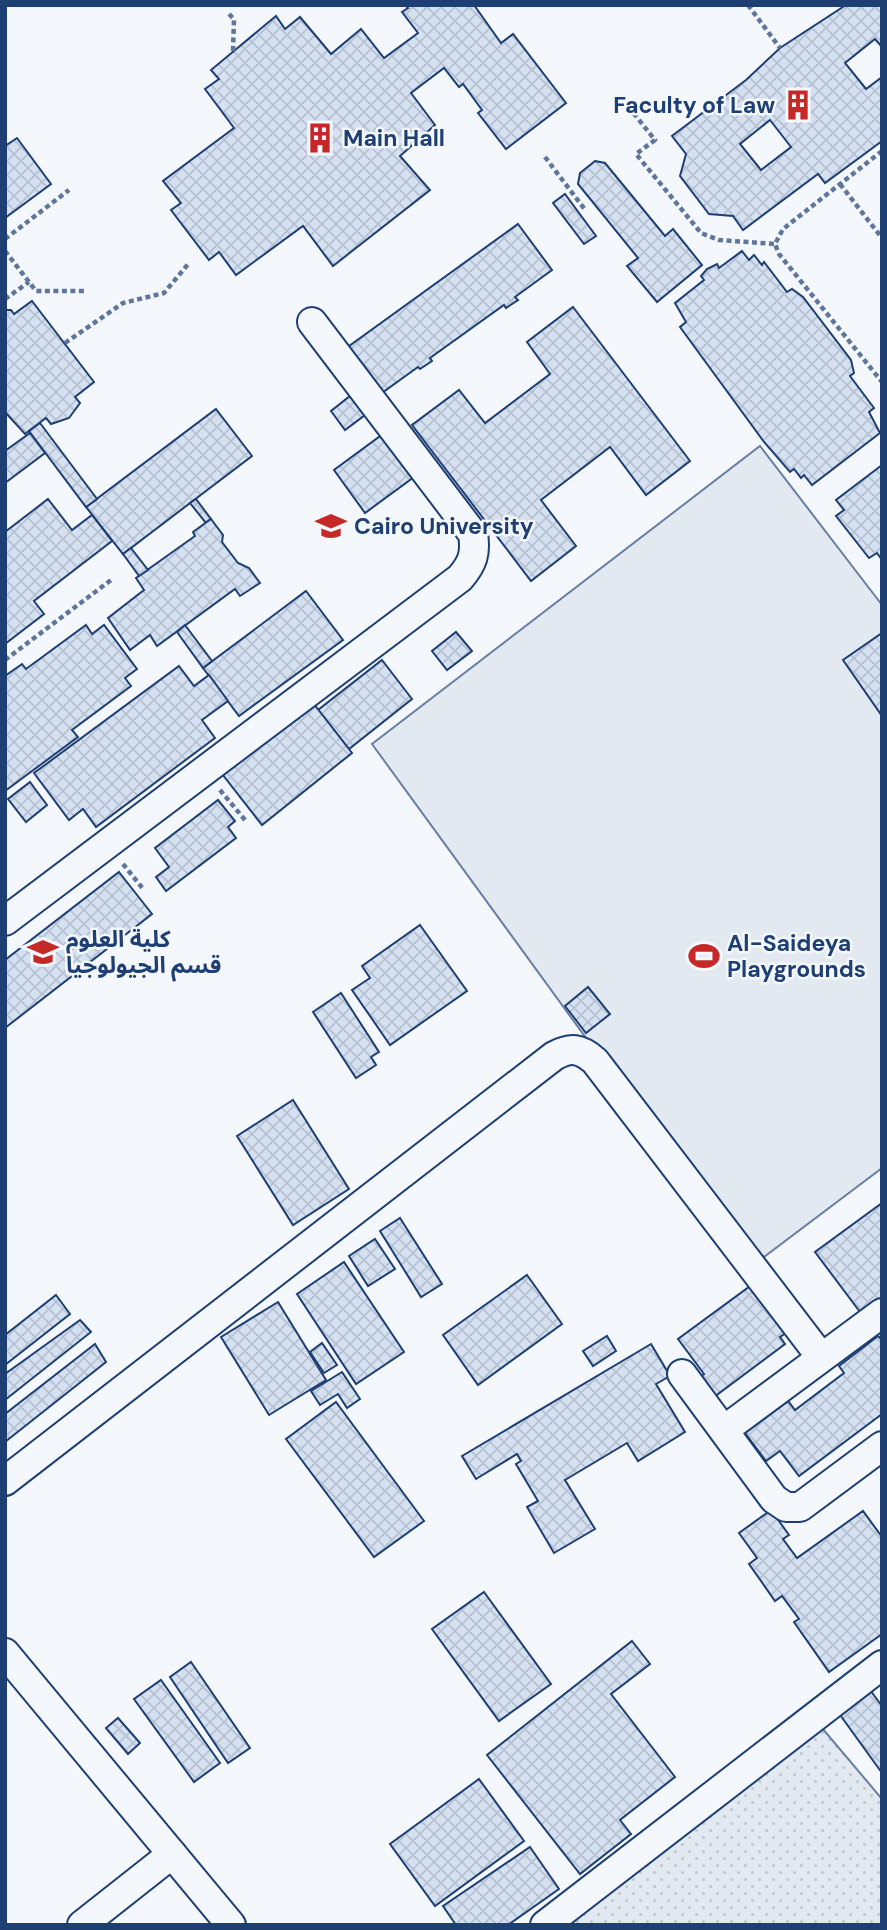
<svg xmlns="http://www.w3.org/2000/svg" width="887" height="1930" font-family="'DM Sans','Noto Sans Arabic',sans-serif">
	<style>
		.grass { fill: url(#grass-dots); stroke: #687fa3; stroke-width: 2 }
		.green { fill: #e3e9f0; stroke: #687fa3; stroke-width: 2 }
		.building { fill: url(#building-cross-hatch); stroke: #1d3f73; stroke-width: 2; fill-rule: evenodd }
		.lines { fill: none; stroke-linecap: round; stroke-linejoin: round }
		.minor-casing { stroke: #1d3f73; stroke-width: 32 }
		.path { stroke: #5e769c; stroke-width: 4.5; stroke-dasharray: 5 3.5; stroke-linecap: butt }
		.minor { stroke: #f4f7fb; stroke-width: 28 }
		.labels { text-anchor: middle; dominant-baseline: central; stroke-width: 5; stroke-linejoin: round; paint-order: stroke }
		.poi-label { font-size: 23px; font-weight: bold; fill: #1d3f73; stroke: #f4f7fb; text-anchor: start }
	</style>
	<defs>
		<pattern id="grass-dots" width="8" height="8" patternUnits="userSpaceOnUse" patternTransform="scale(1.75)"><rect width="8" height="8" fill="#e3e9f0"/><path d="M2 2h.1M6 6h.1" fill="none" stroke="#c2c9d1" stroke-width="1.8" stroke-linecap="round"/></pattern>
		<pattern id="building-cross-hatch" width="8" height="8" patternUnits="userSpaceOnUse" patternTransform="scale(1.75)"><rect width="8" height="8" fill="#d5e0f0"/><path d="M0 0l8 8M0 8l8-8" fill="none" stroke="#b6c1d1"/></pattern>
	</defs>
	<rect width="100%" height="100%" fill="#f4f7fb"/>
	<path class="grass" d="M822 1728 882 1799V1925H560Z"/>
	<path class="green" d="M760 446 882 605V1168L752 1266 372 744Z"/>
	<g class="building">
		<path d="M405 5H474L501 43 513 34 566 103 506 149 478 113 482 110 463 84 459 87 444 68 411 93 435 125 400 156 430 190 333 266 303 226 236 275 219 252 209 260 171 210 181 203 163 181 234 128 205 89 219 79 211 70 276 16 285 29 300 17 331 54 361 29 384 58 418 33 402 12 408 8Z"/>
		<path d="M846 5H882V47L875 39 845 63 866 89 882 77V141L825 183 818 174 743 230 733 216 709 214 680 176 686 154 672 136 746 80 780 48ZM770 120 791 147 761 170 740 144Z"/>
		<path d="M17 138 51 184 5 218V146Z"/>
		<path d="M595 161 605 163 665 236 673 229 702 265 657 302 627 266 638 258 578 184 580 173Z"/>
		<path d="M565 194 596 236 584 244 553 203Z"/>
		<path d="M518 224 552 270 515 297 518 300 506 308 504 305 430 358 432 361 420 369 418 367 379 395 345 349Z"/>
		<path d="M742 251 749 260 754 255 762 265 764 262 787 292 792 289 803 297 851 360 854 373 850 376 874 408 869 412 880 433 812 485 804 475 801 478 794 469 790 472 764 442 680 327 686 322 675 303 704 280 701 276 707 269 717 264 719 268Z"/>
		<path d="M32 301 94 382 75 397 80 403 69 418 51 424 46 418 25 434 5 412V310H11L14 314Z"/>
		<path d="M573 307 690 461 646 495 610 447 541 500 576 546 531 581 412 425 459 390 485 423 550 374 527 342Z"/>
		<path d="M350 396 365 415 345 430 331 411Z"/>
		<path d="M216 409 252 456 123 554 86 507Z"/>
		<path d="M40 423 97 499 86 507 29 431Z"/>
		<path d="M30 433 45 453 5 483V451Z"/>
		<path d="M383 434 414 477 365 513 334 470Z"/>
		<path d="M882 465V560L877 553 869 558 836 516 844 510 836 500Z"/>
		<path d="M48 499 72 530 92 515 112 541 34 601 44 614 5 644V532Z"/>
		<path d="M196 499 211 519 206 523 190 503Z"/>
		<path d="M211 519 223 535 222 542 238 563 249 568 260 583 240 596 235 589 157 646 150 635 130 650 108 618 144 590 136 578 195 536 193 532Z"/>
		<path d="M131 548 148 570 139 576 123 554Z"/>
		<path d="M306 591 343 640 239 716 203 668Z"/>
		<path d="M86 625 92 634 104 625 137 669 125 678 131 686 72 730 78 737 5 791V676L22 664 26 669Z"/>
		<path d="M185 625 212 661 203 668 177 632Z"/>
		<path d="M456 632 472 651 447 670 432 651Z"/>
		<path d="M882 633V716L843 660Z"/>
		<path d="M382 660 412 699 349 749 318 710Z"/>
		<path d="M179 666 194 686 209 675 228 701 202 720 215 738 96 827 83 809 69 820 34 773Z"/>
		<path d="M310 699 352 753 262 825 219 770Z"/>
		<path d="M30 782 47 805 26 822 8 799Z"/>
		<path d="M218 800 235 821 228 827 236 838 166 891 156 877 169 867 155 848Z"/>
		<path d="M119 872 152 914 5 1028V960Z"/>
		<path d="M420 925 467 991 390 1045 352 990 370 978 362 966Z"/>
		<path d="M588 987 610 1014 586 1033 565 1006Z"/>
		<path d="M341 993 379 1052 371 1057 376 1065 356 1078 313 1012Z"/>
		<path d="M293 1100 349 1189 293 1225 237 1136Z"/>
		<path d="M882 1203V1297L860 1312 815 1252Z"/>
		<path d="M400 1218 442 1284 421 1297 380 1231Z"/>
		<path d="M375 1239 395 1269 368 1286 349 1256Z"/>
		<path d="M344 1262 404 1352 356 1384 297 1294Z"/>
		<path d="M527 1275 562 1324 478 1385 443 1335Z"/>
		<path d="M753 1284 789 1331 780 1337 785 1344 714 1397 700 1377 704 1374 678 1339Z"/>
		<path d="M56 1295 70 1314 5 1365V1335Z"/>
		<path d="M278 1302 326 1380 269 1415 221 1337Z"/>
		<path d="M80 1320 91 1332 5 1400V1374Z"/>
		<path d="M607 1336 616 1351 593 1366 583 1351Z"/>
		<path d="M878 1336 882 1340V1414L799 1476 780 1451 766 1461 745 1433 788 1401 795 1410 844 1373 839 1366Z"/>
		<path d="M322 1343 337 1365 324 1373 310 1352Z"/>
		<path d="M95 1344 106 1362 5 1442V1414Z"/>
		<path d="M651 1344 670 1376 656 1384 685 1432 638 1461 627 1443 565 1480 595 1529 554 1553 527 1507 538 1501 516 1464 521 1461 517 1454 476 1479 462 1456Z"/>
		<path d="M342 1372 360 1399 347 1408 338 1394 320 1405 311 1391Z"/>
		<path d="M336 1402 424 1521 374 1557 286 1439Z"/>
		<path d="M771 1510 789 1535 783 1539 797 1558 863 1511 882 1537V1634L829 1672 794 1622 799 1619 782 1596 775 1601 749 1564 757 1558 739 1533Z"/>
		<path d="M484 1592 551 1684 499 1721 432 1629Z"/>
		<path d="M632 1641 650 1664 611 1694 675 1777 620 1820 631 1834 580 1874 487 1755Z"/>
		<path d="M191 1662 250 1748 228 1763 170 1677Z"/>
		<path d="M161 1680 220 1763 194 1782 134 1699Z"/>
		<path d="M870 1690 882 1706V1773L838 1712Z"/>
		<path d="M118 1718 140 1743 128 1754 106 1728Z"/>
		<path d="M479 1779 524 1841 435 1906 390 1844Z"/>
		<path d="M530 1847 559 1889 508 1925H456L443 1906Z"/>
	</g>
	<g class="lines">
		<g class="minor-casing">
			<g id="minor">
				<path d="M5 921 460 578C473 563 476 553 473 534L312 322"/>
				<path d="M682 1374 774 1499 786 1507H800L882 1446"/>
				<path d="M724 1430 882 1313"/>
				<path d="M5 1481 554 1056C571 1047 580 1048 595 1061L821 1357"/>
				<path d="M5 1653 231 1925"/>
				<path d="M82 1925 172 1854"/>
				<path d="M545 1925 882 1665"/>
			</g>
		</g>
		<g class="path">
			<path d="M748 5 780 48"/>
			<path d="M229 14 234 19 233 51"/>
			<path d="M623 100 655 140 636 154 701 233 719 240 775 244"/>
			<path d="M882 151 783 229 775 244 779 254 882 382"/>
			<path d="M545 157 586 211"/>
			<path d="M840 184 882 238"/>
			<path d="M5 239 69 190"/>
			<path d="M5 251 36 291H84"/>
			<path d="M5 299 29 282"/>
			<path d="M65 343 123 303 164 293 189 263"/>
			<path d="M5 660 111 580"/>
			<path d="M220 790 245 820"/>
			<path d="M123 864 144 890"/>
		</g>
		<use href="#minor" class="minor"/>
	</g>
	<defs>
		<g id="building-bare" transform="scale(2.415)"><path d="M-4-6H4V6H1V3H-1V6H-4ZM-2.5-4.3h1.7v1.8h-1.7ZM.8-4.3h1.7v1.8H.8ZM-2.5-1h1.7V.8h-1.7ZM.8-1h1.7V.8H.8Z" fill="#c62828" stroke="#f4f7fb" stroke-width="2.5" paint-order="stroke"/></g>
		<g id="university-bare" transform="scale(2.415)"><path d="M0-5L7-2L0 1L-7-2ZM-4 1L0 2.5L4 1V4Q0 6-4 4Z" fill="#c62828" stroke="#f4f7fb" stroke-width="2.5" paint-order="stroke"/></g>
		<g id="stadium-bare" transform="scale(2.415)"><path d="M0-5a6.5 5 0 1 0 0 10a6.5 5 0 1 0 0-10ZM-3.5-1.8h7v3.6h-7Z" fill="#c62828" stroke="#f4f7fb" stroke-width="2.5" paint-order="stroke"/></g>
	</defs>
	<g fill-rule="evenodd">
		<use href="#building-bare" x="798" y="105"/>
		<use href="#building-bare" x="320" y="138"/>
		<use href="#university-bare" x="331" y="526"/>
		<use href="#university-bare" x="43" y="952"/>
		<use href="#stadium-bare" x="704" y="956"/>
	</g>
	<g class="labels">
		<g class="poi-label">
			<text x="775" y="105" text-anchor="end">Faculty of Law</text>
			<text x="343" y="138">Main Hall</text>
			<text x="354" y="526">Cairo University</text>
			<text x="66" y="939">كلية العلوم<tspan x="66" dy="26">قسم الجيولوجيا</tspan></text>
			<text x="727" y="943">Al-Saideya<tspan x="727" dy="26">Playgrounds</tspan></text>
		</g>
	</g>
	<rect width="887" height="1930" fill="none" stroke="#1d3f73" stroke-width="14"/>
</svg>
